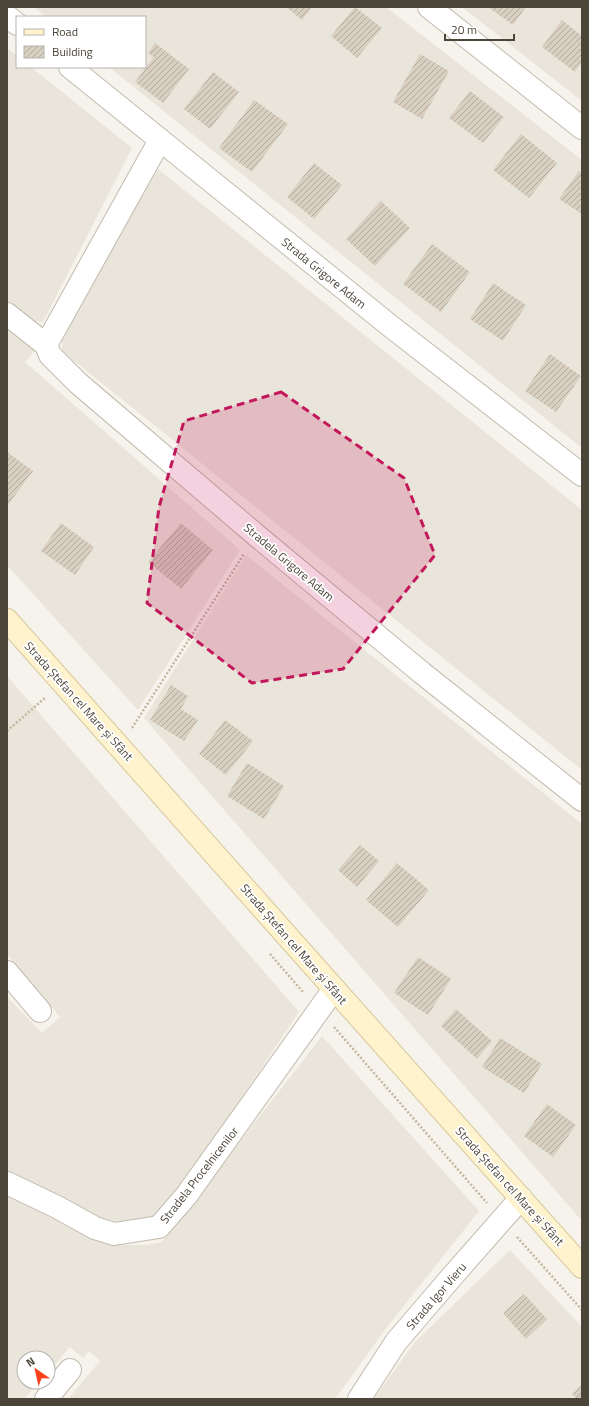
<svg xmlns="http://www.w3.org/2000/svg" width="589" height="1406" font-family="'Titillium Web',sans-serif">
	<style>
		.residential { fill: #eae5da }
		.building { fill: url(#building-hatch) }
		.lines { fill: none; stroke-linecap: round; stroke-linejoin: round }
		.minor-casing { stroke: #c2bbae; stroke-width: 24 }
		.secondary-casing { stroke: #d6c79b; stroke-width: 24 }
		.path { stroke: #c4b79f; stroke-width: 2.5; stroke-dasharray: 2 2; stroke-linecap: butt }
		.minor { stroke: #fff; stroke-width: 22 }
		.secondary { stroke: #fff3cd; stroke-width: 22 }
		.marked { fill: #c2185b; fill-opacity: 0.2; stroke: #c2185b; stroke-width: 3; stroke-dasharray: 8 5; stroke-linejoin: round }
		.labels { text-anchor: middle; dominant-baseline: central; stroke-width: 3.5; stroke-linejoin: round; paint-order: stroke }
		.street-label { font-size: 12px; fill: #4b4439; stroke: #fff }
	</style>
	<defs>
		<pattern id="building-hatch" width="6" height="6" patternUnits="userSpaceOnUse"><rect width="6" height="6" fill="#d8cfc1"/><path d="M-1 1l2-2M0 6l6-6M5 7l2-2" fill="none" stroke="#b1aa9e"/></pattern>
	</defs>
	<rect width="100%" height="100%" fill="#f6f3ec"/>
	<g class="residential">
		<path d="M34 7H386L582 160V448L109 67H145V17H46Z"/>
		<path d="M462 7H582V101Z"/>
		<path d="M7 48 17 56V67H31L132 148 43 322 28 321 7 304Z"/>
		<path d="M158 169 582 510V770L62 351V334Z"/>
		<path d="M7 328 35 350 25 362 240 550 138 710 7 565Z"/>
		<path d="M246 555 582 824V1221L144 718Z"/>
		<path d="M7 676 299 1012 170 1204 150 1219 126 1223 90 1215 7 1172V997L42 1033 60 1017 7 954Z"/>
		<path d="M322 1036 479 1211 384 1331 335 1399H68L100 1361 89 1351 83 1358 70 1347 48 1372V1358H24V1382H39L24 1399H7V1192L106 1245H145L162 1242Z"/>
		<path d="M510 1250 582 1327V1399H374L414 1343Z"/>
	</g>
	<g class="building">
		<path d="M286 7H312L302 20Z"/>
		<path d="M355 7 382 28 357 58 331 36Z"/>
		<path d="M488 7H526L513 25Z"/>
		<path d="M562 20 582 36V62L575 72 542 47Z"/>
		<path d="M155 43 189 69 163 103 135 82 154 57 148 53Z"/>
		<path d="M420 54 449 71 422 119 393 102Z"/>
		<path d="M213 72 239 92 210 129 184 109Z"/>
		<path d="M470 91 504 117 483 143 449 118Z"/>
		<path d="M254 100 288 124 252 172 219 148Z"/>
		<path d="M521 134 557 163 529 198 493 170Z"/>
		<path d="M314 163 342 185 314 219 287 197Z"/>
		<path d="M579 171 582 173V214L559 199Z"/>
		<path d="M381 201 410 228 375 266 346 239Z"/>
		<path d="M432 244 470 272 441 312 403 284Z"/>
		<path d="M493 283 526 305 503 341 470 319Z"/>
		<path d="M550 354 581 376 556 412 525 391Z"/>
		<path d="M7 452 33 471 7 506Z"/>
		<path d="M61 523 94 547 75 575 41 551Z"/>
		<path d="M181 523 213 550 181 589 148 562Z"/>
		<path d="M171 685 188 696 181 709 198 720 184 741 150 720Z"/>
		<path d="M225 720 253 741 226 775 199 754Z"/>
		<path d="M247 763 284 786 264 819 227 796Z"/>
		<path d="M360 845 379 861 357 887 338 870Z"/>
		<path d="M397 863 429 890 398 927 366 900Z"/>
		<path d="M418 957 451 979 428 1015 394 993Z"/>
		<path d="M456 1009 492 1041 477 1059 441 1026Z"/>
		<path d="M500 1038 542 1064 524 1093 482 1067Z"/>
		<path d="M547 1104 576 1125 553 1157 524 1136Z"/>
		<path d="M524 1294 547 1319 526 1339 503 1313Z"/>
		<path d="M582 1384V1399H577L572 1394Z"/>
	</g>
	<g class="lines">
		<g class="minor-casing">
			<g id="minor">
				<path d="M429 7 582 128"/>
				<path d="M7 16 17 24"/>
				<path d="M70 67 389 325 582 475"/>
				<path d="M7 314 46 345 50 355 78 383 256 535 422 673 582 800"/>
				<path d="M46 345 160 140"/>
				<path d="M7 972 40 1011"/>
				<path d="M7 1183 57 1207 95 1228 114 1234 159 1227 186 1196 334 989"/>
				<path d="M46 1399 70 1370"/>
				<path d="M359 1399 396 1342 449 1280 521 1198"/>
			</g>
		</g>
		<g class="secondary-casing">
			<path id="secondary" d="M7 620C198 836 390 1052 582 1267"/>
		</g>
		<g class="path">
			<path d="M132 728 244 554"/>
			<path d="M7 731 46 697"/>
			<path d="M270 954 303 992"/>
			<path d="M334 1027 487 1203"/>
			<path d="M517 1237 582 1310"/>
		</g>
		<use href="#minor" class="minor"/>
		<use href="#secondary" class="secondary"/>
	</g>
	<path class="marked" d="M281 392 404 478 435 555 343 669 252 683 147 603 159 507 184 421Z"/>
	<g class="labels">
		<g class="street-label">
			<text transform="translate(324 273) rotate(39)">Strada Grigore Adam</text>
			<text transform="translate(289 562) rotate(40)">Stradela Grigore Adam</text>
			<text transform="translate(79 701) rotate(48)">Strada Ștefan cel Mare și Sfânt</text>
			<text transform="translate(294 944) rotate(49)">Strada Ștefan cel Mare și Sfânt</text>
			<text transform="translate(199 1175) rotate(-52)">Stradela Procelnicenilor</text>
			<text transform="translate(510 1186) rotate(48)">Strada Ștefan cel Mare și Sfânt</text>
			<text transform="translate(436 1296) rotate(-49)">Strada Igor Vieru</text>
		</g>
	</g>
	<rect width="589" height="1406" fill="none" stroke="#4b4439" stroke-width="16"/>
	<rect x="16" y="16" width="130" height="52" fill="#ffffff" stroke="#b7b4b0"/>
	<rect x="24" y="29" width="20" height="6" fill="#fff3cd" stroke="#b7b4b0"/>
	<text x="52" y="36" font-size="12" fill="#4b4439">Road</text>
	<rect x="24" y="46" width="20" height="12" fill="url(#building-hatch)" stroke="#b7b4b0"/>
	<text x="52" y="56" font-size="12" fill="#4b4439">Building</text>
	<g transform="translate(36 1370) rotate(326)"><circle r="19" fill="#ffffff" stroke="#b7b4b0"/>
	<path d="M0-3L7 15L0 10L-7 15Z" fill="#fc3f1d"/>
	<text y="-6" font-size="11" font-weight="bold" text-anchor="middle" fill="#4b4439">N</text>
	</g>
	<path d="M445 34v6h69v-6" fill="none" stroke="#4b4439" stroke-width="2"/>
	<text x="451" y="34" font-size="12" fill="#4b4439" stroke="#ffffff" stroke-width="3" paint-order="stroke">20 m</text>
</svg>
